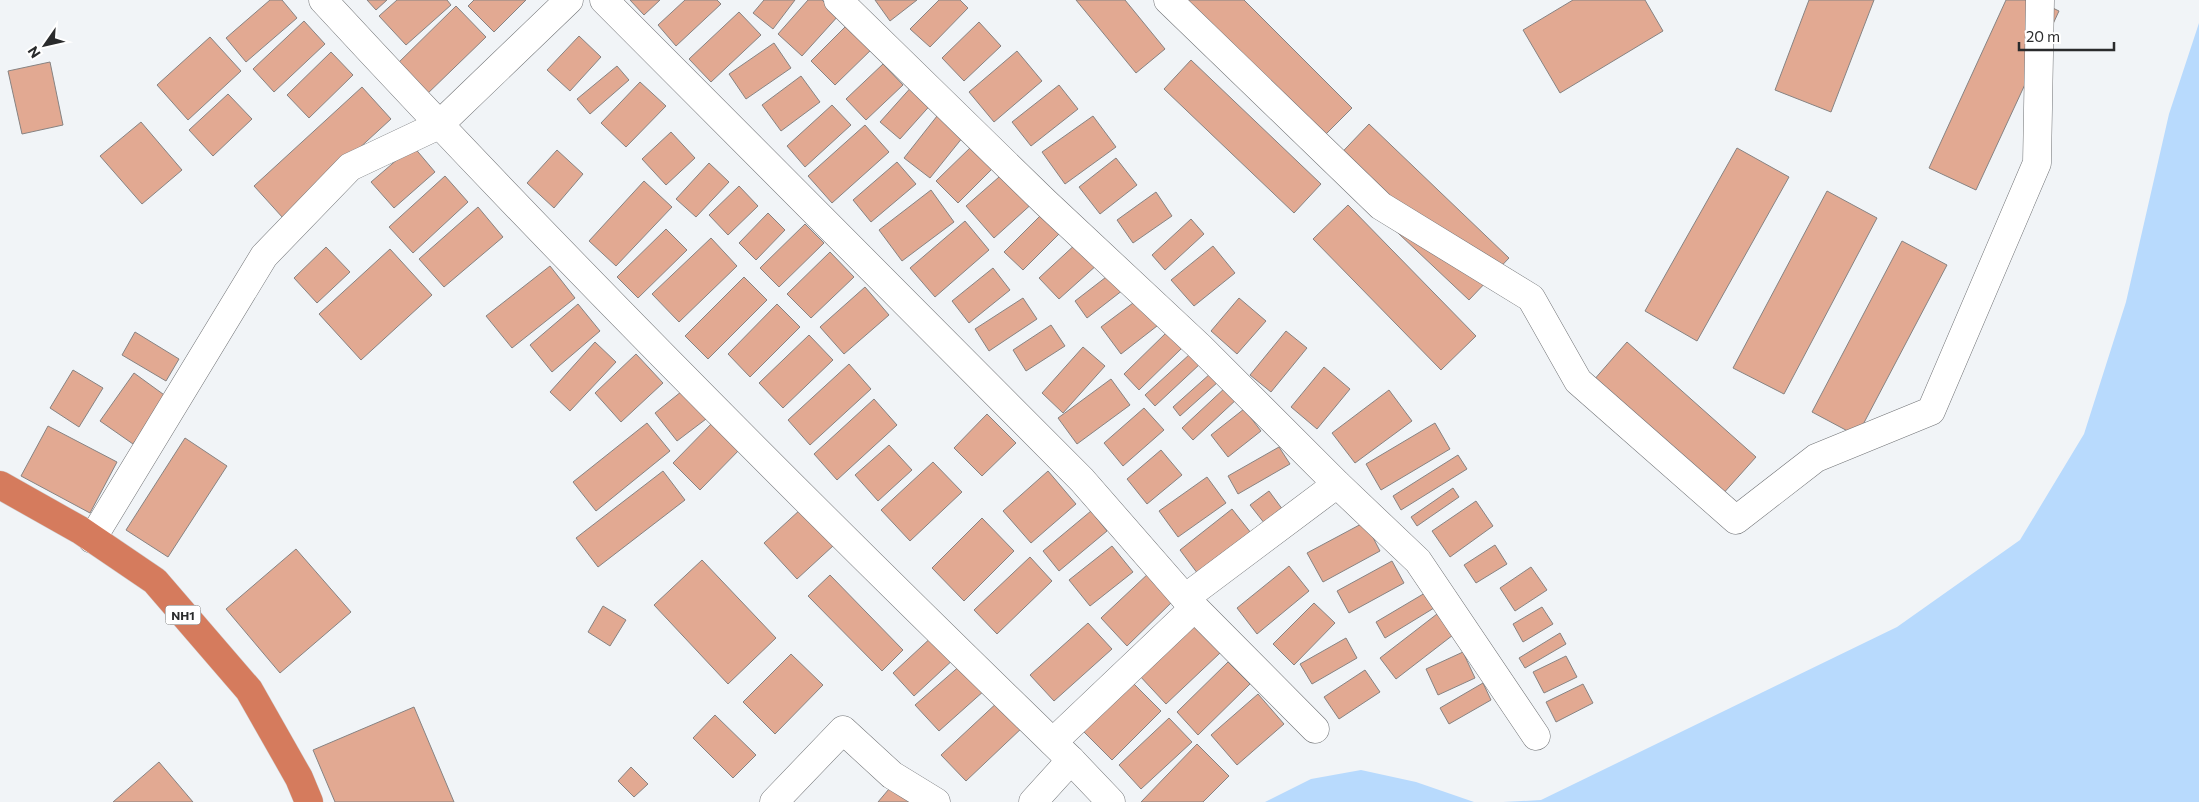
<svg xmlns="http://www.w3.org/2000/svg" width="2199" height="802" font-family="Commissioner,sans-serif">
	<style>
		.water { fill: #b8dafd }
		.building { fill: #e2a992; stroke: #878382 }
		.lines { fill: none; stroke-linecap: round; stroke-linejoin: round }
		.minor-casing { stroke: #707275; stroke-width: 29 }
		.highway-casing { stroke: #d0d0d1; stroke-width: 29 }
		.minor { stroke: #fff; stroke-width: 28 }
		.highway { stroke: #d57b5d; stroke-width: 28 }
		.labels { text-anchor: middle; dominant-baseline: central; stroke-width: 5; stroke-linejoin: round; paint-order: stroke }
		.shield { fill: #fff; stroke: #6a6b6b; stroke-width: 1 }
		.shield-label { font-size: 12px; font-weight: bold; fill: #2a2b2c }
	</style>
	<rect width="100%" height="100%" fill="#f1f4f7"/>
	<g class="water">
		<path d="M2199 23V802H1503L1541 800 1897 627 2020 540 2084 434 2126 302 2169 114Z"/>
		<path d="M1361 770 1416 782 1474 802H1265L1311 779Z"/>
	</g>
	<g class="building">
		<path d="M270 0H282L297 18 246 62 226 38Z"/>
		<path d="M367 0H387L376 10Z"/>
		<path d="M397 0H447L451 5 406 45 379 16Z"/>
		<path d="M474 0H526L494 32 468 6Z"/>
		<path d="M630 0H660L644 15Z"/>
		<path d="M685 0H717L721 4 676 46 658 25Z"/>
		<path d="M764 0H795L773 29 753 13Z"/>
		<path d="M808 0H822L839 15 802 56 778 34Z"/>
		<path d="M875 0H917L890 21Z"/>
		<path d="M939 0H960L968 8 930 47 910 29Z"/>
		<path d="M1076 0H1125L1165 49 1136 73Z"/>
		<path d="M1175 0H1244L1352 108 1311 149Z"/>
		<path d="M1573 0H1645L1663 31 1560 93 1523 30Z"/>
		<path d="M1809 0H1874L1831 112 1775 90Z"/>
		<path d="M2006 0H2036L2059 11 1976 190 1929 168Z"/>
		<path d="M456 6 486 37 424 97 394 67Z"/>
		<path d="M739 12 761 35 711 82 689 59Z"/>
		<path d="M304 21 325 44 274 92 253 69Z"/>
		<path d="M851 21 875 46 835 85 811 61Z"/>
		<path d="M979 22 1001 46 964 81 942 58Z"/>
		<path d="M579 36 601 57 570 91 547 70Z"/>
		<path d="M210 37 241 71 188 120 157 85Z"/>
		<path d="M774 43 791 68 746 99 729 74Z"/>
		<path d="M1017 51 1042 81 994 122 969 92Z"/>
		<path d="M331 52 353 75 309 118 287 95Z"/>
		<path d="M1191 60 1321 184 1294 213 1164 89Z"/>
		<path d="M50 62 63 125 22 134 8 71Z"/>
		<path d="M883 64 903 85 866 120 846 99Z"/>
		<path d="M617 66 629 80 590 114 577 99Z"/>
		<path d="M801 76 820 102 781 131 762 105Z"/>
		<path d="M640 82 666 106 626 147 601 123Z"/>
		<path d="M914 84 934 101 900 139 880 122Z"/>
		<path d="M1059 85 1078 109 1031 146 1012 122Z"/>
		<path d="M362 87 391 119 283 218 254 186Z"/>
		<path d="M228 94 252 119 213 156 189 130Z"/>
		<path d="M832 105 851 125 805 167 787 146Z"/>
		<path d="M941 111 967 132 930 178 904 158Z"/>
		<path d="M1093 116 1116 147 1065 184 1042 152Z"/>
		<path d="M141 122 182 170 142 204 100 156Z"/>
		<path d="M1369 124 1509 258 1469 300 1328 167Z"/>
		<path d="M865 125 889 152 832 203 808 176Z"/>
		<path d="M671 132 695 158 666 185 642 159Z"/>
		<path d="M973 145 995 166 958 203 936 181Z"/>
		<path d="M413 146 435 172 394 208 371 182Z"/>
		<path d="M1737 148 1789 177 1697 341 1645 311Z"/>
		<path d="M557 150 583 174 554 208 527 183Z"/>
		<path d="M1116 158 1137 185 1100 214 1079 187Z"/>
		<path d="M897 162 916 184 871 222 853 200Z"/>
		<path d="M709 163 729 182 696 217 676 199Z"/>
		<path d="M1007 170 1035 201 994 238 966 206Z"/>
		<path d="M445 176 468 202 413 253 389 227Z"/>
		<path d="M644 181 672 207 616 266 589 241Z"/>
		<path d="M739 186 758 206 728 235 709 215Z"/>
		<path d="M931 190 954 222 902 261 879 230Z"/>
		<path d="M1827 191 1877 218 1784 394 1733 368Z"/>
		<path d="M1156 192 1172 216 1133 243 1117 220Z"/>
		<path d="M1348 205 1476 336 1441 370 1313 239Z"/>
		<path d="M478 207 503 237 444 287 419 259Z"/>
		<path d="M768 213 785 230 756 260 739 243Z"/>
		<path d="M1043 213 1061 232 1023 270 1004 252Z"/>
		<path d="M1191 219 1204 234 1165 270 1152 255Z"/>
		<path d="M965 221 989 250 935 297 910 268Z"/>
		<path d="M805 224 824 243 779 287 760 268Z"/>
		<path d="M666 229 687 250 638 298 617 277Z"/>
		<path d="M711 238 737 266 679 322 652 294Z"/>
		<path d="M1902 241 1947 265 1857 436 1812 412Z"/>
		<path d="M1078 242 1098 264 1059 299 1039 278Z"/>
		<path d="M1213 246 1235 273 1194 306 1171 280Z"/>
		<path d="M326 247 350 272 317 303 294 278Z"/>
		<path d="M390 249 432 295 361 360 319 314Z"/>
		<path d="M830 252 854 277 811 318 787 294Z"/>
		<path d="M550 266 575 298 512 348 486 316Z"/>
		<path d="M993 268 1010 290 969 323 952 301Z"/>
		<path d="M1110 274 1123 290 1087 318 1075 301Z"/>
		<path d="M744 277 767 300 708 359 685 336Z"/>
		<path d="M865 287 889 315 844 354 820 327Z"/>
		<path d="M1023 298 1037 319 989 351 975 329Z"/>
		<path d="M1239 298 1266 321 1237 354 1211 331Z"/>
		<path d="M1137 300 1157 326 1121 354 1101 327Z"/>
		<path d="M578 304 600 331 552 372 530 345Z"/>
		<path d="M777 304 800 327 750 377 728 354Z"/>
		<path d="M1051 325 1065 346 1026 371 1013 350Z"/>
		<path d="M1286 331 1307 348 1271 392 1250 375Z"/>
		<path d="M135 332 179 359 166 381 122 355Z"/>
		<path d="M1167 332 1182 348 1139 390 1124 374Z"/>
		<path d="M809 335 833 360 783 408 759 383Z"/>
		<path d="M595 342 616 362 570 411 550 392Z"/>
		<path d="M1627 342 1756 457 1721 496 1593 381Z"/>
		<path d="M1083 347 1105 366 1063 413 1042 393Z"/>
		<path d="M636 354 663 383 621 422 595 393Z"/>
		<path d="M1190 354 1200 364 1155 406 1145 395Z"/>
		<path d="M849 364 871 389 810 445 788 420Z"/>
		<path d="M1324 367 1350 389 1317 429 1291 407Z"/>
		<path d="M73 370 103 388 79 427 50 408Z"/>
		<path d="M134 373 167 397 133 444 100 421Z"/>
		<path d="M1211 373 1218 382 1180 416 1173 407Z"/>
		<path d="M1111 379 1130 405 1077 444 1058 418Z"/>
		<path d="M1227 386 1238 398 1193 440 1182 428Z"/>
		<path d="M687 387 710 416 677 441 655 413Z"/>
		<path d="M1389 390 1412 421 1355 463 1332 433Z"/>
		<path d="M874 399 897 425 837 480 814 454Z"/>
		<path d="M1144 408 1164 430 1123 466 1104 443Z"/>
		<path d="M1244 409 1261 431 1228 457 1211 435Z"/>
		<path d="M987 414 1016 443 982 476 954 448Z"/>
		<path d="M717 418 744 445 700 490 673 463Z"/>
		<path d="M647 423 670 451 596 511 573 482Z"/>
		<path d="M1435 423 1450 449 1381 490 1366 464Z"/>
		<path d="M48 426 117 462 90 513 21 476Z"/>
		<path d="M185 438 227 466 168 557 126 530Z"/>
		<path d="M889 445 912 470 878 501 855 475Z"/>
		<path d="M1279 447 1290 464 1238 494 1228 476Z"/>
		<path d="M1161 450 1182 475 1147 504 1127 479Z"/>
		<path d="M1458 455 1467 469 1401 510 1393 496Z"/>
		<path d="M933 462 962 492 910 541 881 510Z"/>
		<path d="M663 471 685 500 598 567 576 538Z"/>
		<path d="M1048 471 1076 504 1031 543 1003 511Z"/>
		<path d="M1207 477 1226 503 1178 537 1159 511Z"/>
		<path d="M1453 488 1459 497 1417 526 1411 517Z"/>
		<path d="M1269 491 1283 510 1265 524 1250 505Z"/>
		<path d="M1476 501 1493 526 1450 557 1432 531Z"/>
		<path d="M801 509 834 545 797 579 764 543Z"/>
		<path d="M1232 509 1251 533 1198 574 1180 550Z"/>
		<path d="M1091 511 1107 531 1059 571 1043 551Z"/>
		<path d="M982 518 1014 551 964 601 932 568Z"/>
		<path d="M1365 522 1380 551 1323 582 1307 553Z"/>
		<path d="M1495 545 1507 564 1476 583 1464 565Z"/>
		<path d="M1112 546 1133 572 1090 606 1069 580Z"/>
		<path d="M296 549 351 612 280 673 226 609Z"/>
		<path d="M1030 557 1052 581 997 634 974 610Z"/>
		<path d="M702 560 776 638 728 684 654 605Z"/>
		<path d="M1392 561 1404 583 1349 613 1337 591Z"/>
		<path d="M1289 566 1309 591 1257 634 1237 608Z"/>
		<path d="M1531 567 1547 590 1515 611 1500 588Z"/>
		<path d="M1150 572 1175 599 1127 646 1101 618Z"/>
		<path d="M830 575 903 650 882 671 808 596Z"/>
		<path d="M1425 593 1434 608 1385 638 1376 622Z"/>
		<path d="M1314 603 1335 623 1294 665 1273 644Z"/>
		<path d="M603 606 626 620 610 646 588 632Z"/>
		<path d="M1542 607 1553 624 1523 642 1513 624Z"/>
		<path d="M1437 614 1453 635 1396 679 1380 658Z"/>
		<path d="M1088 623 1112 649 1054 701 1030 675Z"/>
		<path d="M1192 624 1220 653 1166 704 1138 674Z"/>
		<path d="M1560 633 1566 644 1525 668 1519 658Z"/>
		<path d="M935 634 956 657 914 696 893 673Z"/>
		<path d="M1346 638 1357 658 1312 684 1300 664Z"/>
		<path d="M1463 652 1475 678 1438 695 1426 669Z"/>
		<path d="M791 654 823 685 775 734 743 702Z"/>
		<path d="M1566 656 1577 677 1544 693 1533 672Z"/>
		<path d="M1228 662 1250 684 1198 735 1177 712Z"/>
		<path d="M962 664 985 690 939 731 915 705Z"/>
		<path d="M1365 670 1380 692 1339 719 1324 697Z"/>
		<path d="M1132 682 1161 711 1112 760 1083 731Z"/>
		<path d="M1483 683 1491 700 1449 724 1440 708Z"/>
		<path d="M1583 684 1593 703 1556 722 1546 702Z"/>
		<path d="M1258 694 1284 724 1237 765 1211 735Z"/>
		<path d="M1000 700 1024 726 966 781 941 755Z"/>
		<path d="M414 707 454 802H335L313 750Z"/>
		<path d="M715 715 756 755 733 778 693 738Z"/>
		<path d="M1169 718 1192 742 1141 789 1119 765Z"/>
		<path d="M1197 744 1229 776 1203 802H1141Z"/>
		<path d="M159 762 193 802H113Z"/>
		<path d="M631 767 648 784 634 797 618 781Z"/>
		<path d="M894 783 915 802H878Z"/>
	</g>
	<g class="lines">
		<g class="minor-casing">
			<g id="minor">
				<path d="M323 0C564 261 816 513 1071 760L1111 802"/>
				<path d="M604 0 1082 480 1185 598 1315 729"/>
				<path d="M838 0 1045 202 1199 346 1337 484 1418 561 1536 736"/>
				<path d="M1168 0 1381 206 1531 298 1578 381 1736 520 1816 458 1931 411 2037 163 2040 0"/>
				<path d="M92 539 264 256 350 167 439 125 569 0"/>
				<path d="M1185 598 1337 484"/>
				<path d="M1053 742 1194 608"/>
				<path d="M774 802 843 730 892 775 936 802"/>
				<path d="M1033 802 1071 760"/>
			</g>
		</g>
		<g class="highway-casing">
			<path id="highway" d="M0 485 80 530 155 581 249 690 299 778 309 802"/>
		</g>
		<use href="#minor" class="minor"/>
		<use href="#highway" class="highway"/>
	</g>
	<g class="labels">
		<rect class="shield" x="165.5" y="605.5" width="35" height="19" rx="4"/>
		<g class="shield-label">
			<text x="183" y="615">NH1</text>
		</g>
	</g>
	<g transform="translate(45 45) rotate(236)" stroke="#ffffff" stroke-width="4" paint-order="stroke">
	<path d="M0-4L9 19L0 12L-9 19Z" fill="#2a2b2c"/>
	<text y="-8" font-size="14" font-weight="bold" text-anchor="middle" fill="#2a2b2c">N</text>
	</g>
	<path d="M2019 42v8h95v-8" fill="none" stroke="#2a2b2c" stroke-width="2.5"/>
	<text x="2026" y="42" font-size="15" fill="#2a2b2c" stroke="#ffffff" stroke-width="4" paint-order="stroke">20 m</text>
</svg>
